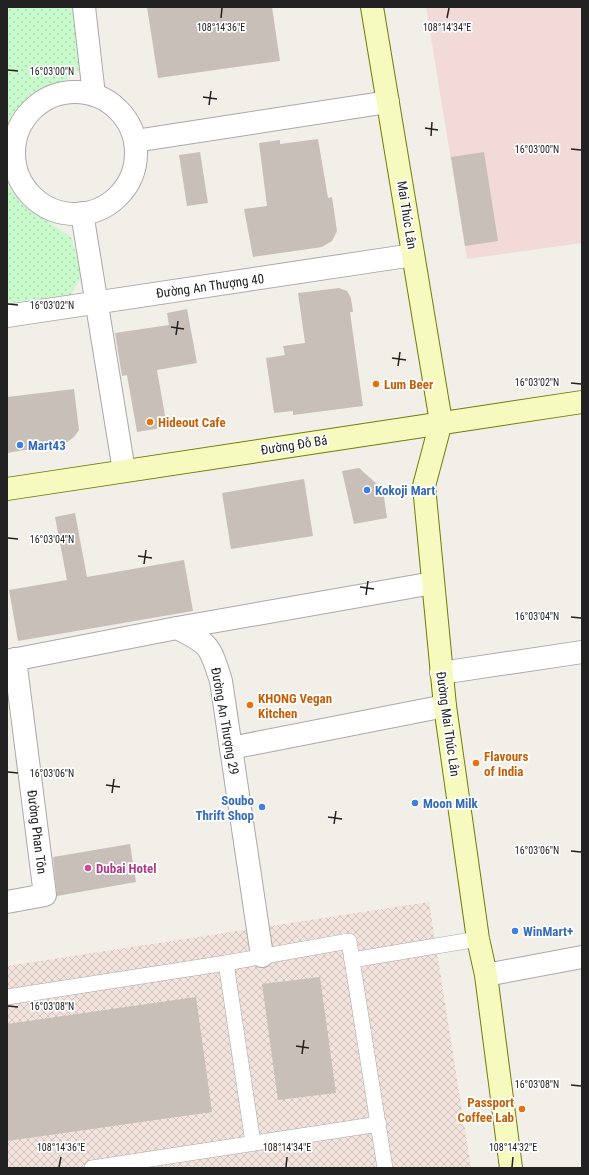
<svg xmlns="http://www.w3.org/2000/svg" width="589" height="1175" font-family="'Roboto Condensed',sans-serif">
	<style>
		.commercial { fill: #f2dad9 }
		.military { fill: url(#military-cross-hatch) }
		.park { fill: url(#park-dots) }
		.building { fill: #c7bfb8 }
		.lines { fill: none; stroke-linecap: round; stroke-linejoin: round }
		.lane-casing { stroke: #a9a9a9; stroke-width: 16 }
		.street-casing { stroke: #a9a9a9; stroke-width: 24 }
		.secondary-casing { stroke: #707d05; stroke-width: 24 }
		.lane { stroke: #fff; stroke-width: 15 }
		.street { stroke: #fff; stroke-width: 22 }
		.secondary { stroke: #f7fabf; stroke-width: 22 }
		.ticks { fill: none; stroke: #222; stroke-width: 1.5 }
		.food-dot { fill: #e8710a; stroke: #fff; stroke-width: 1.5 }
		.shop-dot { fill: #3f7fe0; stroke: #fff; stroke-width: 1.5 }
		.hotel-dot { fill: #d1479c; stroke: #fff; stroke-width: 1.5 }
		.labels { text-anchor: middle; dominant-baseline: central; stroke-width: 3.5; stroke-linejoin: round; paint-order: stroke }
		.street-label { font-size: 13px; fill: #222; stroke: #fff }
		.food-label { font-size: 13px; font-weight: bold; fill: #c56008; stroke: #fff; text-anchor: start }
		.shop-label { font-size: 13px; font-weight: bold; fill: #366cbe; stroke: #fff; text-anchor: start }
		.hotel-label { font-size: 13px; font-weight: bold; fill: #b23c85; stroke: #fff; text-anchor: start }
		.ticks-label { font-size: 10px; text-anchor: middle; fill: #222; stroke: #fff; stroke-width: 3.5; stroke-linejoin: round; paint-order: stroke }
	</style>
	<defs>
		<pattern id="military-cross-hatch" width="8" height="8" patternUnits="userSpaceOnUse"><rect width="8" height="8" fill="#f3e3dd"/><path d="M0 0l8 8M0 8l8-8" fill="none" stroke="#d0c2bd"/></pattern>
		<pattern id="park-dots" width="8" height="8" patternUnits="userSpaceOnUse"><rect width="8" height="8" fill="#c8facc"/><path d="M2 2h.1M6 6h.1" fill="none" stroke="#acd6af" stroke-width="1.8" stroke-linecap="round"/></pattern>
	</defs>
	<rect width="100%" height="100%" fill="#f2efe9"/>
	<path class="commercial" d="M426 7H582V243L467 259Z"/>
	<path class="military" d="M429 902 471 1168H7V966Z"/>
	<g class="park">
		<path d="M7 7H74L85 65 63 82 31 93 12 114 7 133Z"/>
		<path d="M7 185 22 204 72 238 81 276 71 295 7 303Z"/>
	</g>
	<g class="building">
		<path d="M147 7H272L280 61 158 78Z"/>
		<path d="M318 139 328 198 332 197 337 231 332 241 322 247 253 257 244 209 267 206 259 143 280 140V144Z"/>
		<path d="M200 152 208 203 187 206 179 155Z"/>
		<path d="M484 152 498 241 465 246 451 157Z"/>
		<path d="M339 288 347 291 351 298 353 312H350L363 406 293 415V411L274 413 266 358 285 355 283 346 305 343 298 293Z"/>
		<path d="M187 309 197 363 157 370 167 427 137 432 127 375 122 376 115 333 169 325 167 313Z"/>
		<path d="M74 389 79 430 74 437 66 443 7 453V397Z"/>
		<path d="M359 468 379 486 384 497 387 518 354 524 342 471Z"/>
		<path d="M304 479 313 536 231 549 222 493Z"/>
		<path d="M75 513 87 577 184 560 193 611 18 641 9 590 67 580 55 517Z"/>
		<path d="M130 844 136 882 57 896 53 857Z"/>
		<path d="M320 977 336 1093 278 1100 262 984Z"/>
		<path d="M196 997 212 1112 7 1141V1024Z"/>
	</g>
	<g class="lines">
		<g class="lane-casing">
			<g id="lane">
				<path d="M352 960 385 1168"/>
				<path d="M226 963 253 1143"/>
				<path d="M7 997 226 963 349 941 352 960 478 939"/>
				<path d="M92 1168 379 1124"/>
			</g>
		</g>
		<g class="street-casing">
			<g id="street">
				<path d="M84 7 94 95"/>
				<circle cx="75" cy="153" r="61"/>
				<path d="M135 141 388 102"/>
				<path d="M82 213 124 471"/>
				<path d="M7 316 413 255"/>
				<path d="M177 628 433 583"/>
				<path d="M7 661 177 628C210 644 210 646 221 681L262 956"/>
				<path d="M441 673 582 652"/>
				<path d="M231 748 445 706"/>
				<path d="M7 902 45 895 15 659"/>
				<path d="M486 975 582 957"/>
			</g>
		</g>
		<g class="secondary-casing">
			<g id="secondary">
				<path d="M372 7 441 422 424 486 445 706 478 939 486 975 511 1168"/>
				<path d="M7 489 582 402"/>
			</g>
		</g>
		<use href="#lane" class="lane"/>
		<use href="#street" class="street"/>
		<use href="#secondary" class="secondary"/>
	</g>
	<path class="ticks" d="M221 18 222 8M447 18 449 8M8 70 18 71M203 97 217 99M209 105 211 91M425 128 438 130M431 136 432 122M571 149 581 150M8 304 18 305M171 327 184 329M176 335 178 321M392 358 406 360M398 366 400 352M571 383 581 384M8 538 18 539M138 556 152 558M144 564 146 550M360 587 374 589M366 595 368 581M571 617 581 618M8 772 18 773M106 785 120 787M112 793 114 779M328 817 342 819M334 824 336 811M571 851 581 852M8 1006 18 1007M296 1046 309 1048M302 1054 304 1040M571 1085 581 1086M59 1167 61 1157M286 1167 287 1157M512 1167 513 1157"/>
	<g class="food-dot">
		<circle cx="376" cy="384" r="4"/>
		<circle cx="150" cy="422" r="4"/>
		<circle cx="250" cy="705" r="4"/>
		<circle cx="476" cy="763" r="4"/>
		<circle cx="522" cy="1109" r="4"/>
	</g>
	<g class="shop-dot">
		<circle cx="20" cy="445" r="4"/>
		<circle cx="367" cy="490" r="4"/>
		<circle cx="415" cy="803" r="4"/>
		<circle cx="262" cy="807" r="4"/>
		<circle cx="515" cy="931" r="4"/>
	</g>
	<circle class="hotel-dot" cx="88" cy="868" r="4"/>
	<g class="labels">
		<g class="street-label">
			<text transform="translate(407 215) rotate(81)">Mai Thúc Lân</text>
			<text transform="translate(210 286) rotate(-8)">Đường An Thượng 40</text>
			<text transform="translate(294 445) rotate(-9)">Đường Đỗ Bá</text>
			<text transform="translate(225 721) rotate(80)">Đường An Thượng 29</text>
			<text transform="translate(448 724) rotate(82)">Đường Mai Thúc Lân</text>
			<text transform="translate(37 832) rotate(83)">Đường Phan Tôn</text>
		</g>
		<g class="food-label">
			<text x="384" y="384">Lum Beer</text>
			<text x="158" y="422">Hideout Cafe</text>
			<text x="258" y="698">KHONG Vegan<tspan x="258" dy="15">Kitchen</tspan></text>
			<text x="484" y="756">Flavours<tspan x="484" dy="15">of India</tspan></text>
			<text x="514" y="1102" text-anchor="end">Passport<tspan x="514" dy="15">Coffee Lab</tspan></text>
		</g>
		<g class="shop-label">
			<text x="28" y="445">Mart43</text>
			<text x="375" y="490">Kokoji Mart</text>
			<text x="254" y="800" text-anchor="end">Soubo<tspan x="254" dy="15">Thrift Shop</tspan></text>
			<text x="423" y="803">Moon Milk</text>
			<text x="523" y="931">WinMart+</text>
		</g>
		<g class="hotel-label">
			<text x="96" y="868">Dubai Hotel</text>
		</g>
	</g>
	<g class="ticks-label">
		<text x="221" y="31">108°14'36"E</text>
		<text x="447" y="31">108°14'34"E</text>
		<text x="52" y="75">16°03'00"N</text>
		<text x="537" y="153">16°03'00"N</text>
		<text x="52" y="309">16°03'02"N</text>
		<text x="537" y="386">16°03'02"N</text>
		<text x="52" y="543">16°03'04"N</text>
		<text x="537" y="620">16°03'04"N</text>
		<text x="52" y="777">16°03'06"N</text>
		<text x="537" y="854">16°03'06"N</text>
		<text x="52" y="1010">16°03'08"N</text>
		<text x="537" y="1088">16°03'08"N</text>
		<text x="61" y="1151">108°14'36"E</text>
		<text x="287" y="1151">108°14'34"E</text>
		<text x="513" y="1151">108°14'32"E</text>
	</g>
	<rect width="589" height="1175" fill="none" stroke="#222222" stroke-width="16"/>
</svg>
